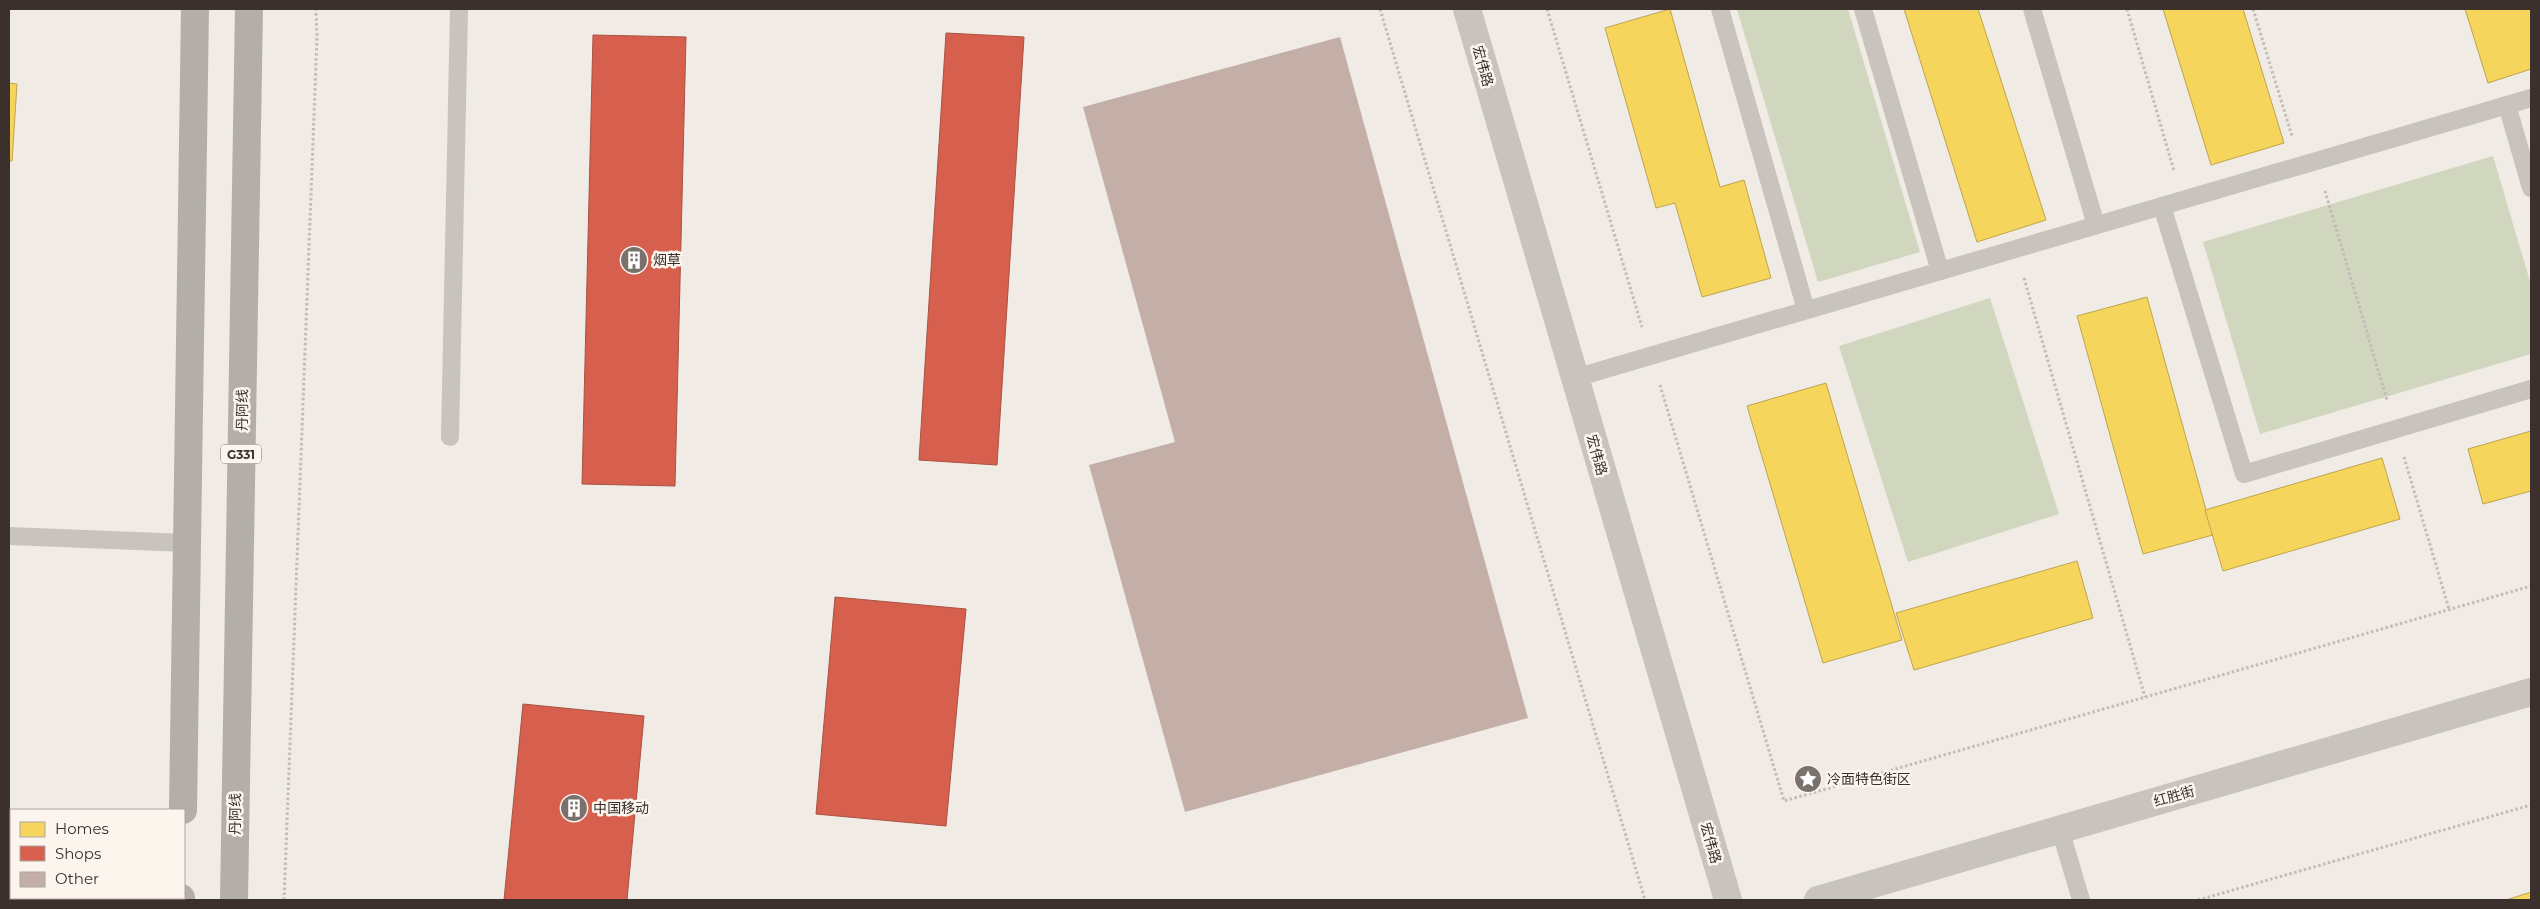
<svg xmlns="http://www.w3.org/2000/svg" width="2540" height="909" font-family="Montserrat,'Noto Sans SC',sans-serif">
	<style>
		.green { fill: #d1d6bf }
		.homes { fill: #f6d55c; stroke: #bea44d }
		.shops { fill: #d6604d; stroke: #a85243 }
		.building { fill: #c3afa7 }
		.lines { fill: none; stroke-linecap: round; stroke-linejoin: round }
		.path { stroke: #c2bbb6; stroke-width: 3; stroke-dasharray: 2.5 2.5; stroke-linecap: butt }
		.service { stroke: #c9c3be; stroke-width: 18 }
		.tertiary { stroke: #c9c3be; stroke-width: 28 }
		.trunk { stroke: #b4aea8; stroke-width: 28 }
		.labels { text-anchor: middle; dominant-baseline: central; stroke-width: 5; stroke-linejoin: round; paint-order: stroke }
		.shield { fill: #fbf5ee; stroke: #756b66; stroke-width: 1 }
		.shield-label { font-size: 12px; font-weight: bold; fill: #3b302b }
		.street-label { font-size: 14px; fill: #3b302b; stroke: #fbf5ee }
		.poi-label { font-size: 14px; fill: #3b302b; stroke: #fbf5ee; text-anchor: start }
	</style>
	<rect width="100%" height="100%" fill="#f0ebe5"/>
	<g class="green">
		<path d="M1737 9H1848L1920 252 1818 282Z"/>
		<path d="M2493 156 2531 285V354L2260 434 2203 242Z"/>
		<path d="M1990 298 2059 514 1908 562 1839 346Z"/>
	</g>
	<g class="homes">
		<path d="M1670 9 1720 187 1744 180 1771 278 1702 297 1675 203 1656 208 1605 28Z"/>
		<path d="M1904 9H1978L2046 220 1977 242Z"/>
		<path d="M2163 9H2243L2284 143 2211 165Z"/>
		<path d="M2465 9H2531V69L2488 83Z"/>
		<path d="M9 83 17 84 12 161H9Z"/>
		<path d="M2147 297 2213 535 2143 554 2077 316Z"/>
		<path d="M1826 383 1902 640 1823 663 1747 406Z"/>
		<path d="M2531 431V491L2483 504 2468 449Z"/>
		<path d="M2382 458 2400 519 2223 571 2205 510Z"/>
		<path d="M2077 561 2093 618 1914 670 1896 613Z"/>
		<path d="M2531 892V900H2506Z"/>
	</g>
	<g class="shops">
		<path d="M946 33 1024 37 997 465 919 460Z"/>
		<path d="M593 35 686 37 675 486 582 484Z"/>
		<path d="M835 597 966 609 946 826 816 814Z"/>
		<path d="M523 704 644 716 627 900H504Z"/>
	</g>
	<path class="building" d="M1340 37 1528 718 1185 812 1089 465 1175 442 1083 107Z"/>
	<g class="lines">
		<g class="path">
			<path d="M1380 9 1645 900"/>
			<path d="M1547 9 1642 327"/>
			<path d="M2127 9 2174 171"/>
			<path d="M2253 9 2292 136"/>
			<path d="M2325 191 2387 400"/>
			<path d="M2024 278 2145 697"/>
			<path d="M1660 385 1784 801 2531 586"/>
			<path d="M2404 457 2449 609"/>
			<path d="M284 900 317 37 316 9"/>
			<path d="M2198 900 2531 805"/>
		</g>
		<g class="service">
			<path d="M1720 9 1806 310"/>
			<path d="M1863 9 1940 271"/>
			<path d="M2032 9 2096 225"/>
			<path d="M2507 105 2531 188"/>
			<path d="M2162 206 2244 474 2531 389"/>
			<path d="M1575 378 2531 98"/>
			<path d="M450 437 459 9"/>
			<path d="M9 536 187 543"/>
			<path d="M2060 829 2081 900"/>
		</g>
		<g class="tertiary">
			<path d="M1467 9 1728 900"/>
			<path d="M1818 900 2531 692"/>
		</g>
		<g class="trunk">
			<path d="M183 810 195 9"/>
			<path d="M181 900V898"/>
			<path d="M234 900 249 9"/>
		</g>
	</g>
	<defs>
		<g id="building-disc" transform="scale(1.4375)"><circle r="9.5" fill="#7a716c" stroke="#fbf5ee"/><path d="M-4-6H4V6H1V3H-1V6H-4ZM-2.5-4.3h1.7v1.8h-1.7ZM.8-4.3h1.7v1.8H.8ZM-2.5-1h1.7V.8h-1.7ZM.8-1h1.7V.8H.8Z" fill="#fff"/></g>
		<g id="sight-disc" transform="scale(1.4375)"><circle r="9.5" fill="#7a716c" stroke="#fbf5ee"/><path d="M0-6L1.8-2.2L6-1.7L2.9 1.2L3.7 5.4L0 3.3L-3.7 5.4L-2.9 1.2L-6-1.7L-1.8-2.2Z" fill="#fff"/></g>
	</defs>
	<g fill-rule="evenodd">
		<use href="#building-disc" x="634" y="260"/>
		<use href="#sight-disc" x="1808" y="779"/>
		<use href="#building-disc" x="574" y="808"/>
	</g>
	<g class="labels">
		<rect class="shield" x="221" y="444.5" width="40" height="19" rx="4"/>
		<g class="shield-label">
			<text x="241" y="454">G331</text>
		</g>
		<g class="street-label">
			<text transform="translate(1483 66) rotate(74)">宏伟路</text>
			<text transform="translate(242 410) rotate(-89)">丹阿线</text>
			<text transform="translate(1597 455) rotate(74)">宏伟路</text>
			<text transform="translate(2174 796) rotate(-16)">红胜街</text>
			<text transform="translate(235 814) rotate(-89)">丹阿线</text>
			<text transform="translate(1711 843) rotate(74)">宏伟路</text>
		</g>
		<g class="poi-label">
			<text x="653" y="260">烟草</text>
			<text x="1827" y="779">冷面特色街区</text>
			<text x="593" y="808">中国移动</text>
		</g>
	</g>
	<rect width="2540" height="909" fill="none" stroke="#3b302b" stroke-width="20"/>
	<rect x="10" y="809" width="175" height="90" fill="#fbf5ee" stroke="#aea6a0"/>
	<rect x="20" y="822" width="25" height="15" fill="#f6d55c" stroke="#aea6a0"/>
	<text x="55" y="834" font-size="15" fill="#3b302b">Homes</text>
	<rect x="20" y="846" width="25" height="15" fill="#d6604d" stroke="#aea6a0"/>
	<text x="55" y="859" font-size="15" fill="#3b302b">Shops</text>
	<rect x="20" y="872" width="25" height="15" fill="#c3afa7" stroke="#aea6a0"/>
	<text x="55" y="884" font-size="15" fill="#3b302b">Other</text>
</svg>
